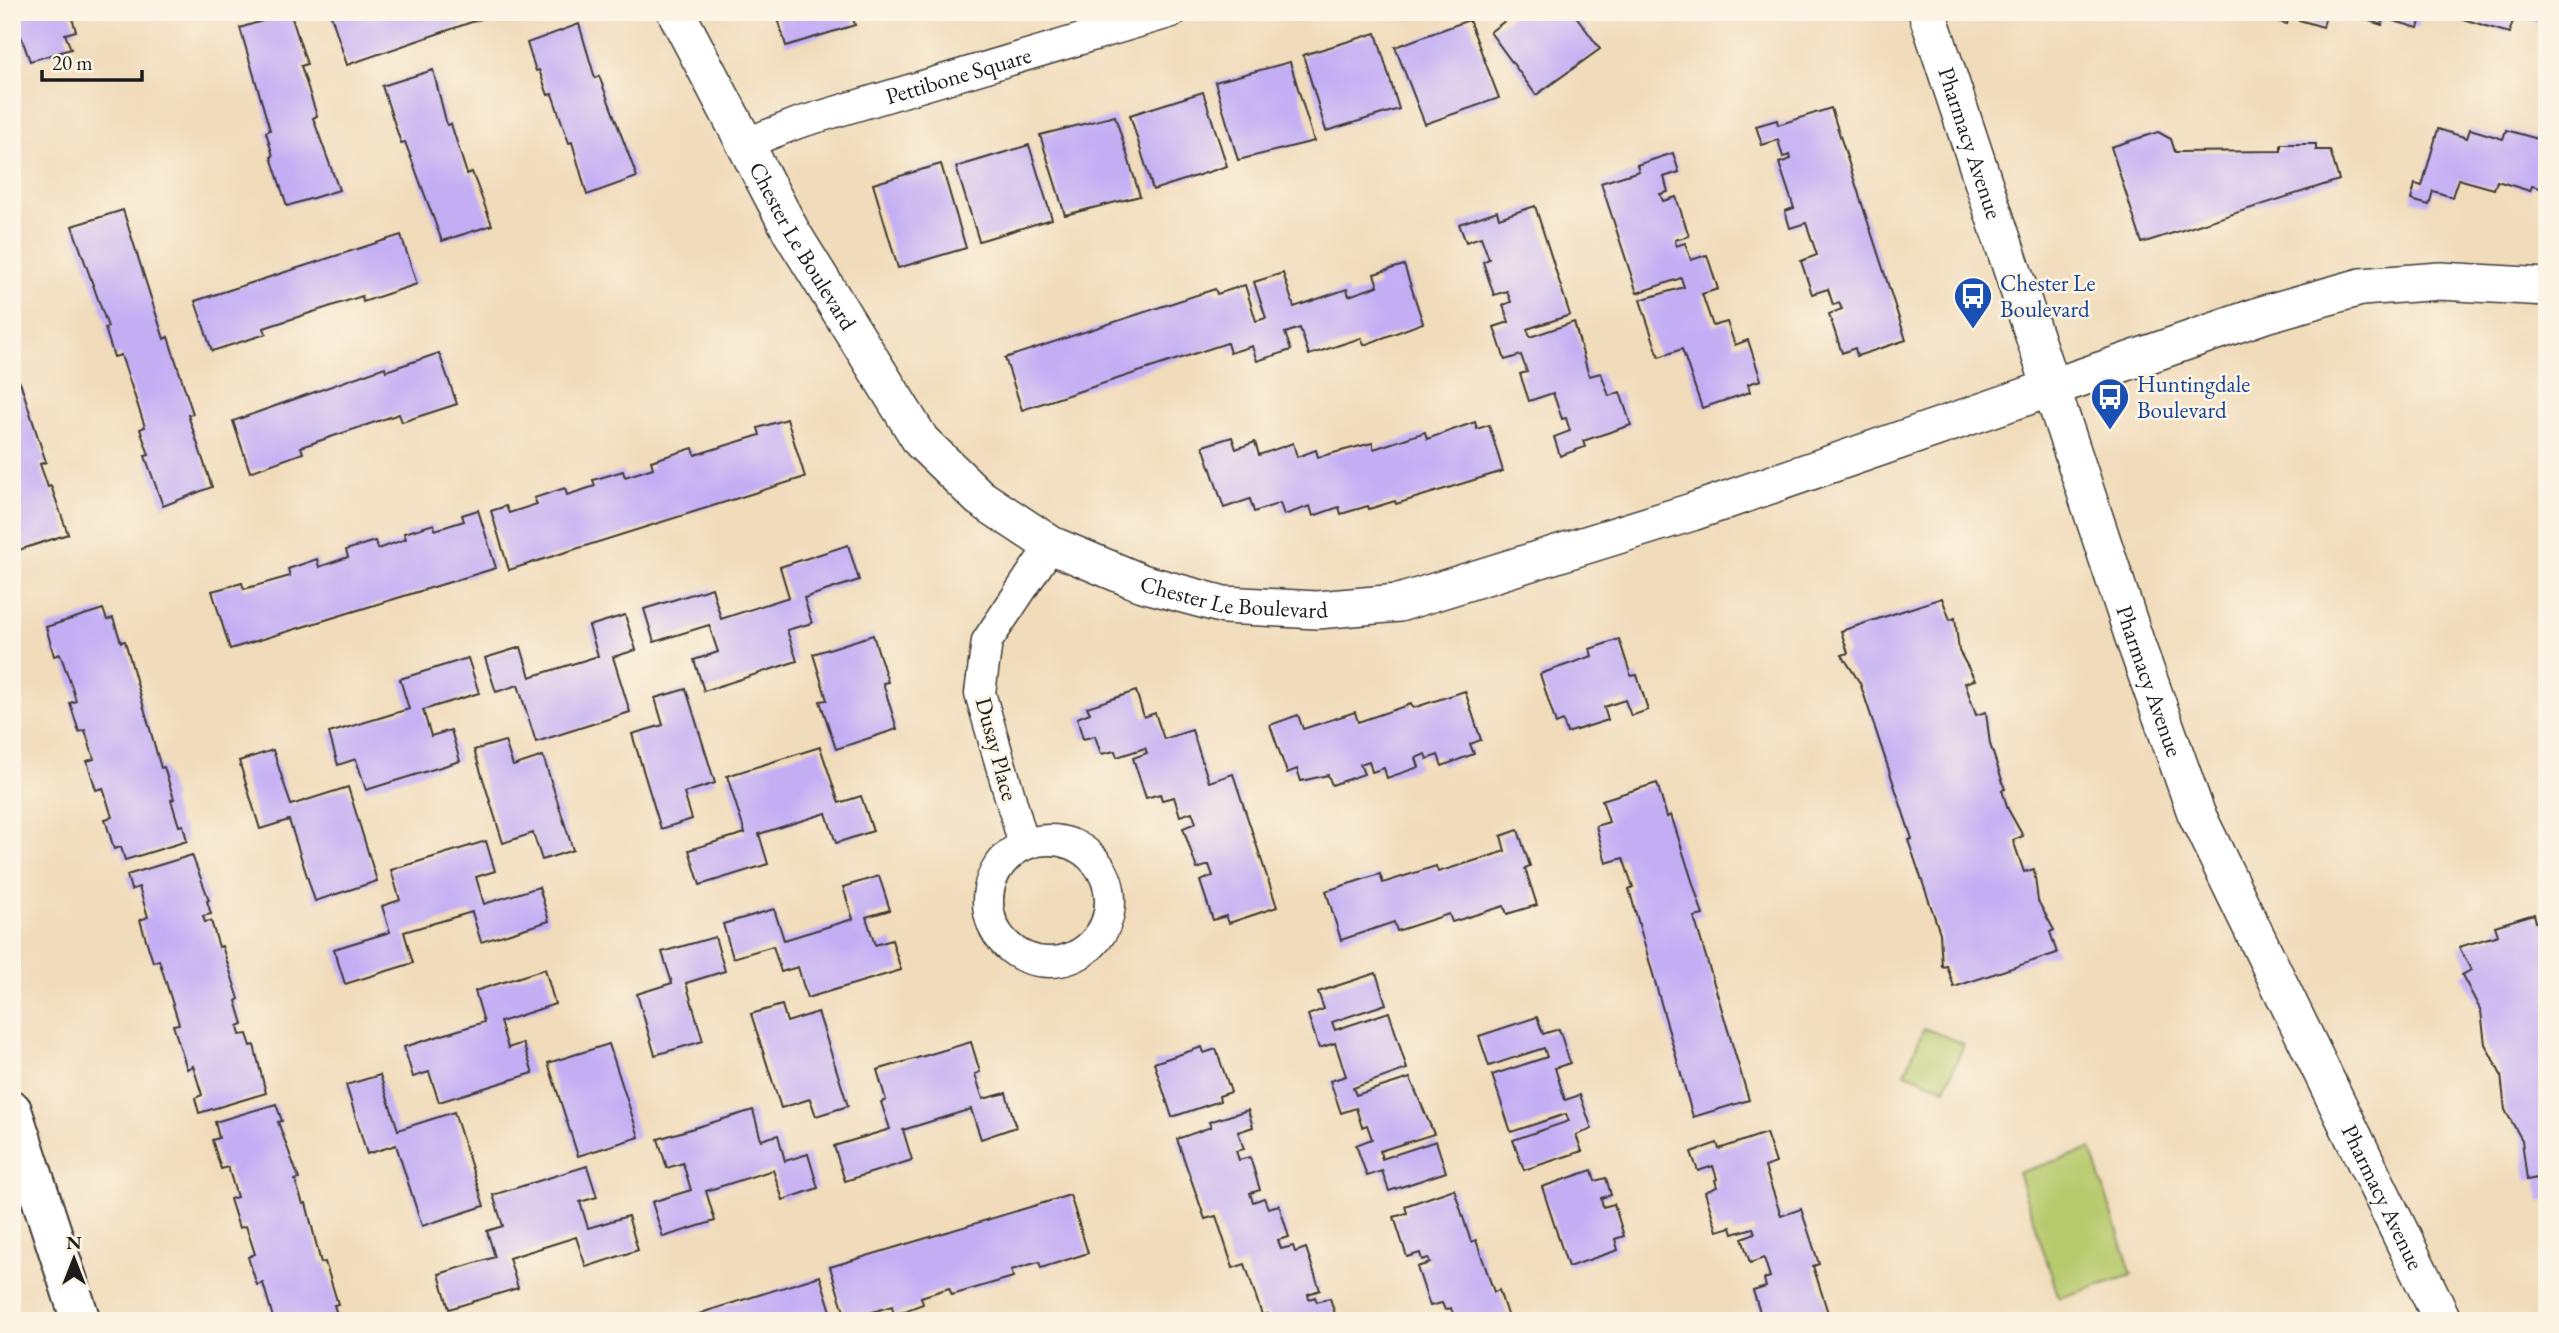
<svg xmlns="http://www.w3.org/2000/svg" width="2559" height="1333" font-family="'EB Garamond',serif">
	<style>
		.green { fill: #b8ca6e; stroke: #6a7345; stroke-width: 2 }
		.building { fill: #c3aef4 }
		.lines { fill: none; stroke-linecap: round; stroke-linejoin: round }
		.minor-casing { stroke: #3c3934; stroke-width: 33 }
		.tertiary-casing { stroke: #3c3934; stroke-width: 40 }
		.secondary-casing { stroke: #3c3934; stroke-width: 42 }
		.minor { stroke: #fff; stroke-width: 30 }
		.tertiary { stroke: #fff; stroke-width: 37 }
		.secondary { stroke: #fff; stroke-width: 38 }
		.labels { text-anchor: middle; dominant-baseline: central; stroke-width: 5; stroke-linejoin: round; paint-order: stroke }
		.street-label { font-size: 23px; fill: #1c1c1c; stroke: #fcf5e5 }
		.transit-label { font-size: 23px; fill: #164399; stroke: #fcf5e5; text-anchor: start }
	</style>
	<rect width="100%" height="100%" fill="#fcf5e5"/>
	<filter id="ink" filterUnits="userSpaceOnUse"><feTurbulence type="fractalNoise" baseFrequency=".0143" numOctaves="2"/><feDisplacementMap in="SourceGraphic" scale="14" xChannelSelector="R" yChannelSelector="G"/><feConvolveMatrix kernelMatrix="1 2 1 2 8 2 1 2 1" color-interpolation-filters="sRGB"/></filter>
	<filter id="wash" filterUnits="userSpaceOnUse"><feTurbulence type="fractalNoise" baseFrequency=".00686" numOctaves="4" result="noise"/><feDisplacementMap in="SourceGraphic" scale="28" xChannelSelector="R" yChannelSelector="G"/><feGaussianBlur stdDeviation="1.57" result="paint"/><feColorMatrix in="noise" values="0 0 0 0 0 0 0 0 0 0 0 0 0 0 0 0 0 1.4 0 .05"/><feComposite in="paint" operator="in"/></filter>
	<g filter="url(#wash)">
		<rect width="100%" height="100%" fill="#f0dbba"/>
		<g class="green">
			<path d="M1924 1028 1964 1044 1945 1089 1905 1073Z"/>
			<path d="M2091 1149 2132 1275 2059 1298 2018 1173Z"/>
		</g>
		<g id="blocks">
			<g class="building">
				<path d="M12 12H70L76 31 65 34 71 49 30 61Z"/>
				<path d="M290 12 307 64 301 66 317 116 313 118 339 190 287 206 271 157 273 156 266 132 270 130 240 28Z"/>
				<path d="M339 12H514V13L500 17 498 13 347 65 331 15Z"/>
				<path d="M776 12H851L855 25 786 46Z"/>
				<path d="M1517 12H1573L1600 49 1536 95 1490 32Z"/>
				<path d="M2327 12 2323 27 2289 17 2287 24 2249 13Z"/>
				<path d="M2341 12H2423L2418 28 2384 18 2382 25Z"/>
				<path d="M2440 12H2516L2509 33Z"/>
				<path d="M2528 12H2547V25L2526 19Z"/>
				<path d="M1469 20 1499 98 1425 124 1395 47Z"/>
				<path d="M579 24 595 78 599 76 637 177 587 195 572 142 569 143 552 94 548 95 539 70 536 71 527 43Z"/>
				<path d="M1376 33 1399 109 1326 131 1303 55Z"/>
				<path d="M1290 62 1314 141 1238 160 1215 82Z"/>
				<path d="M433 70 447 125 451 124 467 174 472 172 492 225 442 241 405 142 401 143 382 86Z"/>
				<path d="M1203 92 1227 166 1153 190 1130 115Z"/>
				<path d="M1831 108 1906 340 1857 356 1855 348 1842 353 1829 314 1842 309 1839 303 1833 305 1828 289 1812 294 1801 261 1817 255 1806 223 1790 228 1785 211 1794 208 1779 163 1791 159 1790 155 1783 157 1778 140 1762 145 1756 126 1777 120 1778 125Z"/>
				<path d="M1115 116 1140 196 1065 215 1040 135Z"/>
				<path d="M2438 129 2467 138 2470 129 2503 139 2506 130 2538 139 2541 130 2547 131V190L2532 186 2530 191 2497 181 2494 189 2458 179 2452 197 2433 191 2429 205 2411 200 2415 184 2422 186Z"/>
				<path d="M2158 132 2171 139 2175 152 2281 151V144H2316V150H2330L2339 180 2142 243 2111 147Z"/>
				<path d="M1029 145 1052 219 979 241 956 167Z"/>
				<path d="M1673 153 1679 172 1664 177 1668 192 1660 194 1663 201 1676 197 1689 236 1675 240 1676 246 1685 243 1691 260 1707 255 1718 289 1702 294 1713 326 1727 322 1735 345 1748 340 1761 380 1748 384 1750 392 1702 408 1682 349 1659 357 1640 300 1684 287 1681 278 1637 293 1601 183 1639 171 1637 165Z"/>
				<path d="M941 164 966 248 898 268 873 184Z"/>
				<path d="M1535 206 1570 315 1527 329 1530 337 1574 322 1589 376 1601 373 1609 396 1620 392 1631 425 1583 441 1585 447 1560 456 1554 437 1570 431 1566 418 1562 419 1553 393 1529 401 1520 374 1527 372 1521 355 1505 360 1494 327 1509 322 1503 305 1511 302 1507 291 1494 295 1483 262 1489 259 1481 237 1466 242 1459 224 1497 211 1499 218Z"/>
				<path d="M123 210 164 339 168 337 193 414 188 415 212 487 163 506 145 456 149 455 140 429 145 427 121 355 114 357 105 328 108 327 72 226Z"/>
				<path d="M401 235 417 284 363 302 362 296 264 328 266 334 212 351 195 301Z"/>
				<path d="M1404 265 1423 323 1364 345 1361 338 1309 355 1300 328 1285 333 1291 350 1257 361 1252 346 1230 353 1227 343 1022 410 1005 358 1215 289 1217 294 1245 285 1256 321 1266 318 1254 282 1283 273 1294 307 1347 289 1349 296 1378 286 1374 274Z"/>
				<path d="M439 353 457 404 402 422 399 414 301 447 303 453 250 472 233 421 385 367 386 371Z"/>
				<path d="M12 368 21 385 46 462 40 464 48 487 51 486 68 534 16 551 12 539Z"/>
				<path d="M787 419 805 477 509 570 491 511 506 506 509 513 537 504 534 498 565 488 567 495 595 486 593 480 623 471 625 477 653 468 651 461 693 448 695 455 760 435 758 428Z"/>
				<path d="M1475 422 1477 429 1489 425 1503 471 1396 504 1395 501 1369 509 1368 506 1341 514 1339 507 1313 516 1310 506 1284 515 1280 503 1254 512 1250 499 1224 508 1203 446 1232 437 1236 449 1255 442 1259 455 1293 443 1297 457 1316 450 1318 457 1372 443 1374 449 1425 432 1427 439Z"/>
				<path d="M478 510 496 568 230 649 212 591 242 583 244 589 290 576 288 569 317 559 319 567 348 557 346 550 375 541 378 549 406 539 404 533 418 529 434 524 435 530 464 521 462 515Z"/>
				<path d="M848 545 859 580 804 598 812 623 787 630 797 661 704 691 694 660 718 652 709 625 654 642 644 609 712 588 721 619 789 597 780 567Z"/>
				<path d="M1942 598 1950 620 1955 618 1959 651 1975 680 1965 683 1976 715 1986 712 1990 744 2005 789 2002 790 2008 809 2023 836 2013 840 2024 872 2034 869 2038 901 2054 930 2050 932 2057 953 1954 987 1947 966 1942 967 1940 933 1908 840 1912 839 1860 683 1842 655 1848 653 1841 631Z"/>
				<path d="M103 609 107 620 113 618 121 642 125 641 161 768 164 767 174 799 171 800 179 826 183 825 187 841 125 860 121 847 114 849 105 819 112 817 103 788 96 790 87 761 94 759 85 730 79 732 70 703 76 701 72 687 60 654 54 656 46 627Z"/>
				<path d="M625 615 636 650 613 657 630 712 536 742 518 685 496 692 485 658 521 647 530 677 598 656 589 626Z"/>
				<path d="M873 635 888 682 883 683 897 729 836 749 820 701 827 700 813 654Z"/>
				<path d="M1619 639 1631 676 1637 675 1648 710 1631 716 1625 700 1604 707 1608 720 1567 733 1563 721 1556 724 1540 674 1592 656 1590 649Z"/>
				<path d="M468 658 479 693 423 710 431 736 451 730 460 761 366 790 356 759 338 765 329 733 409 709 400 679Z"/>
				<path d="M686 689 715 783 684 793 692 819 661 829 632 734 663 725 655 698Z"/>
				<path d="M1136 691 1144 717 1155 713 1164 739 1192 730 1209 782 1233 774 1277 907 1229 923 1226 916 1213 920 1200 881 1213 876 1209 865 1197 869 1183 828 1196 823 1192 812 1180 816 1174 797 1162 800 1160 794 1146 798 1133 758 1147 753 1145 748 1117 757 1115 751 1101 754 1095 736 1083 739 1077 718 1090 713 1087 707Z"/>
				<path d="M1465 691 1481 740 1470 744 1474 754 1442 766 1438 755 1427 759 1425 754 1416 758 1419 767 1387 778 1384 768 1372 772 1369 761 1360 764 1364 774 1332 785 1328 775 1301 781 1297 769 1287 773 1270 725 1298 715 1303 729 1355 712 1358 722 1411 704 1413 708Z"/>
				<path d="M505 741 513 766 543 756 573 850 542 860 533 833 503 843 474 750Z"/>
				<path d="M820 747 839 803 861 796 873 831 836 843 826 813 759 834 768 864 700 885 689 850 745 833 727 776Z"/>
				<path d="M273 750 291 805 348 787 377 881 315 901 289 820 260 829 239 761Z"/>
				<path d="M1657 783 1667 817 1671 815 1703 915 1694 917 1749 1100 1693 1117 1629 889 1633 887 1623 858 1606 863 1596 826 1609 822 1602 800Z"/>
				<path d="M1518 830 1530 866 1525 868 1537 905 1507 914 1504 906 1452 922 1449 914 1397 931 1394 922 1341 940 1326 891 1380 874 1383 883 1436 866 1438 872 1490 856 1505 851 1501 836Z"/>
				<path d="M486 841 495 871 476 877 484 904 539 887 549 921 481 942 472 912 404 932 413 963 345 984 334 949 390 932 382 906 400 900 391 870Z"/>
				<path d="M192 855 209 900 207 901 211 914 203 916 205 922 211 921 219 947 222 946 239 999 236 1001 243 1024 238 1026 240 1035 247 1034 251 1046 254 1045 266 1093 199 1113 195 1098 202 1095 193 1066 187 1069 173 1025 179 1024 159 960 153 962 140 920 148 917 139 887 131 890 127 875Z"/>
				<path d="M879 876 890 910 866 917 875 945 892 940 901 970 807 998 798 967 781 972 773 946 733 958 723 924 774 909 784 940 853 919 843 887Z"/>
				<path d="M2534 914 2536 922 2547 919V1200L2540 1202 2537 1178 2527 1180 2522 1140 2505 1110 2501 1075 2485 1044 2481 1011 2462 975 2471 970 2459 947 2498 935 2495 926Z"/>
				<path d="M715 937 725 971 686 983 703 1041 655 1055 637 994 672 983 662 952Z"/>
				<path d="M545 969 555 1004 500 1022 508 1048 523 1043 533 1073 439 1102 429 1072 413 1077 404 1047 484 1022 475 991Z"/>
				<path d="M1376 973 1386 1004 1332 1022 1335 1030 1389 1012 1407 1069 1353 1088 1356 1095 1410 1078 1434 1134 1380 1151 1382 1159 1436 1141 1446 1172 1389 1191 1382 1171 1367 1176 1356 1145 1372 1139 1367 1125 1362 1127 1356 1108 1341 1113 1330 1081 1346 1076 1335 1043 1319 1048 1308 1015 1324 1009 1318 992Z"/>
				<path d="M782 1005 787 1022 818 1012 848 1106 816 1116 810 1099 781 1108 751 1014Z"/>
				<path d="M1537 1017 1543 1034 1559 1029 1570 1063 1555 1068 1565 1100 1580 1095 1592 1129 1576 1135 1582 1151 1524 1170 1513 1140 1569 1121 1566 1114 1511 1132 1492 1075 1547 1057 1544 1048 1489 1066 1479 1036Z"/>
				<path d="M971 1042 980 1072 975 1074 983 1099 1006 1093 1016 1127 981 1139 971 1109 903 1130 912 1160 845 1181 834 1146 890 1129 881 1102 886 1100 877 1070Z"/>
				<path d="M609 1044 639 1137 578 1156 548 1063Z"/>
				<path d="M1202 1047 1204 1053 1216 1049 1231 1092 1219 1096 1220 1101 1172 1117 1154 1063Z"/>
				<path d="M380 1075 398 1130 454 1112 484 1206 422 1226 396 1145 367 1154 346 1085Z"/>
				<path d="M276 1104 282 1121 278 1122 299 1179 295 1180 303 1204 306 1203 321 1263 325 1262 338 1304 334 1305 339 1321H274L263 1283 257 1285 248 1257 255 1254 246 1226 239 1228 230 1199 237 1197 228 1167 221 1169 212 1140 219 1138 215 1122Z"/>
				<path d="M753 1110 761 1140 778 1135 785 1161 808 1154 818 1188 783 1200 773 1170 706 1191 715 1221 663 1237 652 1202 691 1190 683 1163 667 1168 658 1139Z"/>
				<path d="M1248 1110 1253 1127 1238 1132 1244 1149 1236 1151 1239 1160 1250 1157 1260 1190 1250 1193 1253 1202 1264 1198 1268 1208 1279 1205 1289 1237 1278 1240 1281 1249 1293 1246 1295 1252 1306 1248 1320 1290 1308 1294 1309 1299 1315 1297 1317 1302 1330 1298 1337 1321H1270L1268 1314 1262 1315 1245 1264 1233 1268 1216 1216 1205 1219 1177 1139 1211 1127 1209 1122Z"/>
				<path d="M1766 1133 1776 1163 1765 1167 1781 1216 1801 1209 1819 1264 1813 1266 1829 1316 1837 1313 1839 1321H1763L1753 1291 1766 1287 1764 1279 1770 1277 1764 1258 1750 1263 1742 1238 1755 1233 1753 1228 1733 1234 1731 1227 1717 1231 1705 1192 1717 1187 1715 1180 1717 1179 1713 1166 1698 1171 1691 1152 1717 1143 1719 1149Z"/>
				<path d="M587 1166 597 1197 580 1202 588 1228 628 1216 638 1250 586 1267 576 1237 509 1258 518 1288 449 1309 439 1274 495 1257 487 1231 503 1226 493 1195Z"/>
				<path d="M1592 1170 1595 1181 1606 1178 1611 1195 1601 1198 1603 1207 1614 1204 1624 1236 1615 1239 1618 1250 1568 1267 1542 1187Z"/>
				<path d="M1454 1189 1471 1242 1476 1240 1494 1292 1499 1290 1509 1321H1441L1440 1318 1453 1314 1451 1308 1445 1310 1442 1303 1430 1306 1417 1267 1430 1263 1428 1258 1422 1260 1420 1253 1407 1257 1394 1217 1407 1213 1405 1206Z"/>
				<path d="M1070 1195 1088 1253 1041 1268 1039 1262 1011 1270 1013 1277 952 1295 949 1288 921 1297 923 1304 894 1315 892 1306 863 1315 865 1321H847L830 1267Z"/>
				<path d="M820 1276 834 1321H681L707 1311Z"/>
			</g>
		</g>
	</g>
	<g filter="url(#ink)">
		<use href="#blocks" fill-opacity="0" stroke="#3c3934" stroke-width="2"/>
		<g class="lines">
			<g class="minor-casing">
				<g id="minor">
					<path id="s1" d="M747 143 798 123 1172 12"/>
					<circle cx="1049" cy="901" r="61"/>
					<path d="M1024 845 980 693 987 641 1051 545"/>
				</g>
			</g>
			<g class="tertiary-casing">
				<g id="tertiary">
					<path id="s2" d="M676 12 792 233 921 441 980 498 1051 545 1142 583 1224 605 1317 610 1399 603 1692 512 2265 314 2361 287 2440 281 2547 287"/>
					<path id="s3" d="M1927 12 2136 644 2196 813 2443 1321"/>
				</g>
			</g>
			<g class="secondary-casing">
				<path id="secondary" d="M12 1110 81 1321"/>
			</g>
			<use href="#minor" class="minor"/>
			<use href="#tertiary" class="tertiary"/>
			<use href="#secondary" class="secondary"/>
		</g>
	</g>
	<defs>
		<g id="bus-pin" transform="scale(2.0125)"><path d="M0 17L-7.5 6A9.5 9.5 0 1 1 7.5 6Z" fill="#1a4fb4" stroke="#fcf5e5"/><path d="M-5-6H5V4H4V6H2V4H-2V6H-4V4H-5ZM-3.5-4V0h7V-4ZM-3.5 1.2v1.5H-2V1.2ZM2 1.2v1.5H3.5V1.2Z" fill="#fff"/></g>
	</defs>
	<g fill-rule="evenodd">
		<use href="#bus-pin" x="1973" y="296"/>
		<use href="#bus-pin" x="2110" y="397"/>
	</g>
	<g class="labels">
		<g class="street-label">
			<text stroke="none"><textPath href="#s1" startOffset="222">Pettibone Square</textPath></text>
			<text stroke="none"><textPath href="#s3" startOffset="138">Pharmacy Avenue</textPath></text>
			<text stroke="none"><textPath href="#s2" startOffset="266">Chester Le Boulevard</textPath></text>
			<text stroke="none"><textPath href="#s2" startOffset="854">Chester Le Boulevard</textPath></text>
			<text stroke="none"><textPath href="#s3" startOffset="705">Pharmacy Avenue</textPath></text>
			<text transform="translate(997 749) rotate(75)">Dusay Place</text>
			<text stroke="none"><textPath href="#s3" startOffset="1272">Pharmacy Avenue</textPath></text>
		</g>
		<g class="transit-label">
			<text x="2000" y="283">Chester Le<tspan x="2000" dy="26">Boulevard</tspan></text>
			<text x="2137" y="384">Huntingdale<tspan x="2137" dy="26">Boulevard</tspan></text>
		</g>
	</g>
	<rect width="2559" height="1333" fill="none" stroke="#fcf5e5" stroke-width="42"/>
	<g transform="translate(74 1259)" stroke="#fcf5e5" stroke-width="5" paint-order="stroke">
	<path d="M0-5L12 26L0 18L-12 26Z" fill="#1c1c1c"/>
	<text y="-10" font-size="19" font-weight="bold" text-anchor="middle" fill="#1c1c1c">N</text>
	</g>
	<path d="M42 70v10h100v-10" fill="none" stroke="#1c1c1c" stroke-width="3.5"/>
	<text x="52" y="70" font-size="21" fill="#1c1c1c" stroke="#fcf5e5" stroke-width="5" paint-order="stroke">20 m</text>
</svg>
